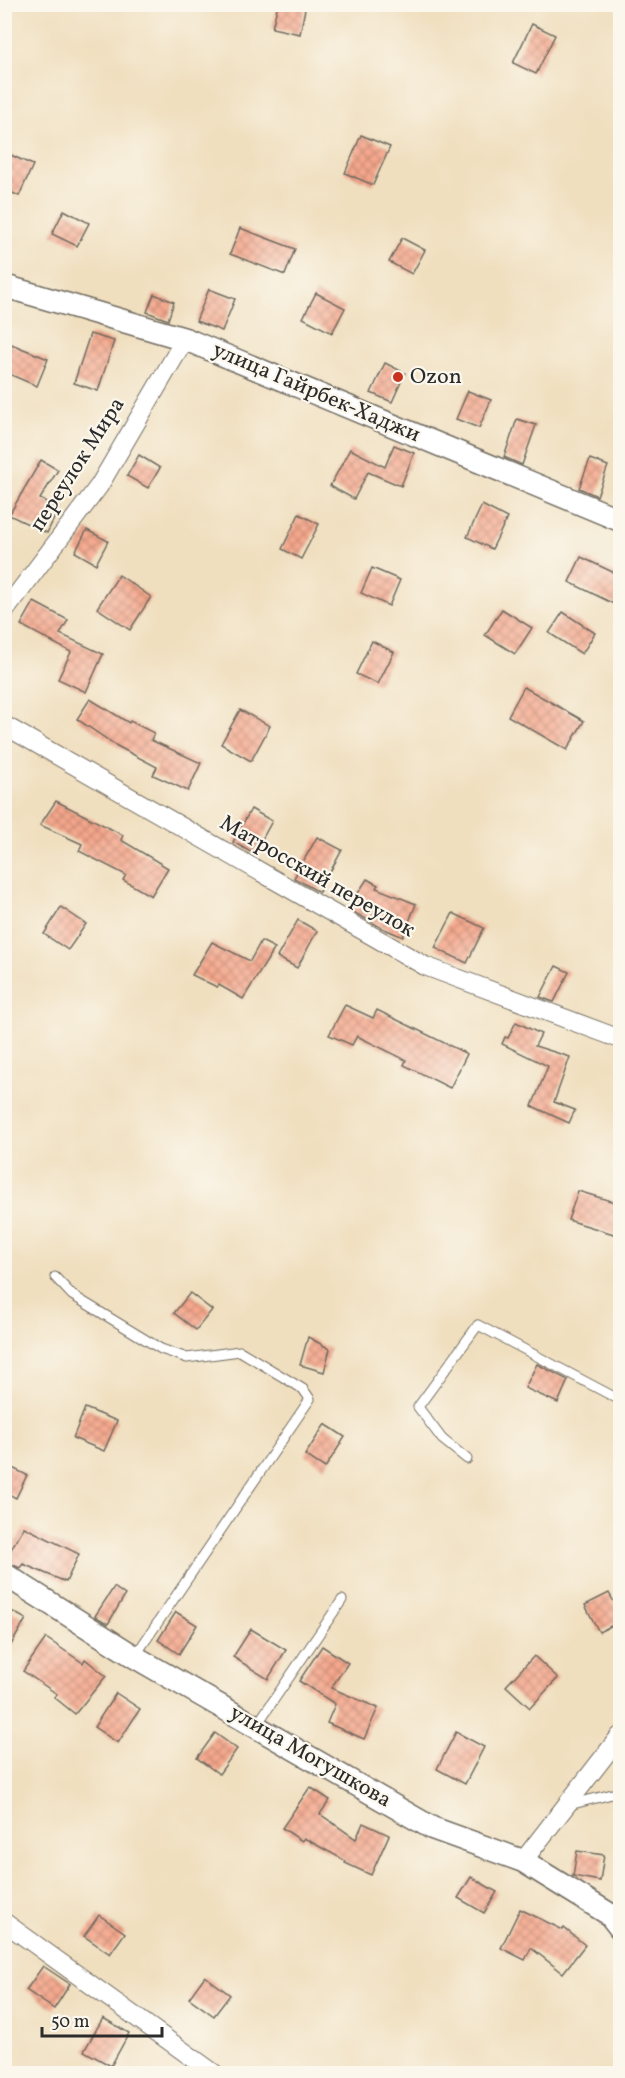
<svg xmlns="http://www.w3.org/2000/svg" width="625" height="2078" font-family="Vollkorn,serif">
	<style>
		.building { fill: url(#building-cross-hatch) }
		.lines { fill: none; stroke-linecap: round; stroke-linejoin: round }
		.service-casing { stroke: #706a5f; stroke-width: 11 }
		.minor-casing { stroke: #706a5f; stroke-width: 20 }
		.tertiary-casing { stroke: #706a5f; stroke-width: 25 }
		.service { stroke: #fff; stroke-width: 9 }
		.minor { stroke: #fff; stroke-width: 18 }
		.tertiary { stroke: #fff; stroke-width: 22 }
		.poi-dot { fill: #c8321e; stroke: #fbf7ec; stroke-width: 2 }
		.labels { text-anchor: middle; dominant-baseline: central; stroke-width: 4.5; stroke-linejoin: round; paint-order: stroke }
		.poi-label { font-size: 22px; fill: #2b2b2b; stroke: #fbf7ec; text-anchor: start }
		.street-label { font-size: 22px; fill: #2b2b2b; stroke: #fbf7ec }
	</style>
	<defs>
		<pattern id="building-cross-hatch" width="8" height="8" patternUnits="userSpaceOnUse" patternTransform="scale(1.5)"><rect width="8" height="8" fill="#f5a78c"/><path d="M0 0l8 8M0 8l8-8" fill="none" stroke="#c78873"/></pattern>
	</defs>
	<rect width="100%" height="100%" fill="#fbf7ec"/>
	<filter id="ink" filterUnits="userSpaceOnUse"><feTurbulence type="fractalNoise" baseFrequency=".0167" numOctaves="2"/><feDisplacementMap in="SourceGraphic" scale="12" xChannelSelector="R" yChannelSelector="G"/><feConvolveMatrix kernelMatrix="1 2 1 2 8 2 1 2 1" color-interpolation-filters="sRGB"/></filter>
	<filter id="wash" filterUnits="userSpaceOnUse"><feTurbulence type="fractalNoise" baseFrequency=".008" numOctaves="4" result="noise"/><feDisplacementMap in="SourceGraphic" scale="24" xChannelSelector="R" yChannelSelector="G"/><feGaussianBlur stdDeviation="1.35" result="paint"/><feColorMatrix in="noise" values="0 0 0 0 0 0 0 0 0 0 0 0 0 0 0 0 0 1.4 0 .05"/><feComposite in="paint" operator="in"/></filter>
	<g filter="url(#wash)">
		<rect width="100%" height="100%" fill="#f0dfbf"/>
		<g id="blocks">
			<g class="building">
				<path d="M278 4H306L300 34 272 28Z"/>
				<path d="M532 24 555 35 536 74 513 63Z"/>
				<path d="M361 135 390 147 373 185 345 173Z"/>
				<path d="M4 152 33 165 19 196 4 189Z"/>
				<path d="M64 210 89 223 77 246 52 234Z"/>
				<path d="M240 228 295 249 285 275 230 254Z"/>
				<path d="M402 238 425 250 412 274 389 262Z"/>
				<path d="M209 289 235 299 222 331 196 321Z"/>
				<path d="M316 293 345 308 332 333 303 318Z"/>
				<path d="M154 294 174 302 168 320 147 312Z"/>
				<path d="M90 334 114 341 98 391 74 383Z"/>
				<path d="M4 341 48 359 37 386 4 372Z"/>
				<path d="M385 363 405 373 392 402 371 393Z"/>
				<path d="M468 391 491 400 479 428 456 419Z"/>
				<path d="M517 419 536 425 522 465 504 457Z"/>
				<path d="M394 445 414 453 401 486 368 472 354 499 330 486 350 449 385 467Z"/>
				<path d="M139 455 160 468 148 488 127 476Z"/>
				<path d="M590 459 608 466 597 496 579 488Z"/>
				<path d="M41 460 58 470 40 499 59 508 47 533 9 515Z"/>
				<path d="M482 505 507 518 492 549 467 537Z"/>
				<path d="M299 514 319 524 301 559 282 549Z"/>
				<path d="M87 530 108 541 96 564 75 552Z"/>
				<path d="M581 557 621 576V596L616 605 569 582Z"/>
				<path d="M372 568 400 580 389 606 361 593Z"/>
				<path d="M119 575 151 597 130 630 97 608Z"/>
				<path d="M34 602 68 620 60 634 103 654 86 692 58 679 71 652 21 625Z"/>
				<path d="M502 609 532 628 515 654 485 635Z"/>
				<path d="M563 612 595 633 582 654 549 633Z"/>
				<path d="M372 641 394 652 378 684 356 674Z"/>
				<path d="M524 687 584 721 567 750 508 716Z"/>
				<path d="M90 699 129 723 130 721 154 733 151 740 201 763 188 791 153 775 157 767 117 746 77 719Z"/>
				<path d="M240 710 270 726 251 761 221 744Z"/>
				<path d="M56 801 123 835 121 840 168 868 151 896 123 880 126 875 79 851 82 844 40 825Z"/>
				<path d="M251 809 272 821 254 854 233 842Z"/>
				<path d="M317 837 342 850 319 892 294 878Z"/>
				<path d="M367 879 378 885 376 888 416 904 403 937 382 928 348 909Z"/>
				<path d="M61 907 86 924 68 950 44 934Z"/>
				<path d="M453 913 484 928 467 963 435 948Z"/>
				<path d="M298 920 317 931 297 968 277 957Z"/>
				<path d="M261 941 275 948 243 999 219 985 217 987 192 975 212 942 250 961Z"/>
				<path d="M556 966 569 972 554 1002 540 997Z"/>
				<path d="M345 1005 373 1018 377 1010 467 1054 450 1088 404 1065 406 1060 357 1036 352 1045 329 1035Z"/>
				<path d="M516 1022 541 1034 535 1046 570 1057 554 1102 575 1110 569 1123 532 1106 548 1066 502 1044 505 1037 508 1038Z"/>
				<path d="M578 1191 621 1204V1223L617 1235 568 1220Z"/>
				<path d="M190 1293 212 1310 196 1330 174 1313Z"/>
				<path d="M308 1337 330 1349 324 1372 300 1365Z"/>
				<path d="M537 1364 568 1380 558 1403 525 1388Z"/>
				<path d="M85 1408 117 1421 104 1451 73 1438Z"/>
				<path d="M325 1424 345 1437 325 1468 305 1455Z"/>
				<path d="M4 1464 27 1475 16 1498 4 1492Z"/>
				<path d="M24 1527 79 1554 66 1582 23 1564 20 1568 4 1561Z"/>
				<path d="M114 1587 125 1595 108 1624 95 1616Z"/>
				<path d="M609 1593 621 1615V1621L599 1632 585 1605Z"/>
				<path d="M4 1607 26 1619 4 1657Z"/>
				<path d="M176 1612 197 1625 179 1654 158 1640Z"/>
				<path d="M251 1629 286 1650 268 1679 233 1657Z"/>
				<path d="M46 1638 83 1663 85 1659 106 1676 75 1714 54 1697 57 1694 23 1671Z"/>
				<path d="M322 1646 348 1663 331 1688 378 1708 364 1739 327 1723 335 1704 299 1681Z"/>
				<path d="M534 1656 558 1678 530 1708 506 1686Z"/>
				<path d="M116 1693 140 1709 118 1743 94 1727Z"/>
				<path d="M456 1732 484 1747 465 1784 437 1769Z"/>
				<path d="M215 1733 237 1749 219 1774 197 1758Z"/>
				<path d="M310 1787 330 1800 320 1814 356 1839 363 1823 389 1835 371 1875 345 1863 346 1861 304 1838 302 1841 282 1828Z"/>
				<path d="M577 1851 604 1855 600 1881 573 1876Z"/>
				<path d="M471 1877 497 1892 484 1913 458 1898Z"/>
				<path d="M520 1909 563 1930 564 1928 585 1945 563 1973 531 1948 525 1960 501 1948Z"/>
				<path d="M99 1915 125 1933 110 1954 84 1936Z"/>
				<path d="M43 1966 70 1984 54 2009 26 1990Z"/>
				<path d="M205 1976 230 1995 214 2016 189 1998Z"/>
				<path d="M103 2018 129 2033 111 2066 84 2051Z"/>
			</g>
		</g>
	</g>
	<g filter="url(#ink)">
		<use href="#blocks" fill-opacity="0" stroke="#706a5f" stroke-width="1.5"/>
		<g class="lines">
			<g class="service-casing">
				<g id="service">
					<path d="M55 1277 72 1295 161 1349 187 1358 240 1351 303 1389 310 1399 135 1656"/>
					<path d="M467 1459 442 1439 418 1407 478 1325 620 1400"/>
					<path d="M256 1726 342 1600"/>
					<path d="M569 1805 620 1792"/>
				</g>
			</g>
			<g class="minor-casing">
				<g id="minor">
					<path d="M4 612 99 486 185 339"/>
					<path d="M4 725 425 966 620 1039"/>
					<path d="M523 1861 620 1736"/>
					<path d="M4 1922 215 2074"/>
				</g>
			</g>
			<g class="tertiary-casing">
				<g id="tertiary">
					<path d="M4 286 185 339 620 520"/>
					<path d="M4 1574 135 1657 432 1828 523 1861 609 1914 620 1928"/>
				</g>
			</g>
			<use href="#service" class="service"/>
			<use href="#minor" class="minor"/>
			<use href="#tertiary" class="tertiary"/>
		</g>
	</g>
	<circle class="poi-dot" cx="398" cy="377" r="6"/>
	<g class="labels">
		<g class="poi-label">
			<text x="410" y="377">Ozon</text>
		</g>
		<g class="street-label">
			<text transform="translate(316 393) rotate(23)">улица Гайрбек-Хаджи</text>
			<text transform="translate(78 465) rotate(-57)">переулок Мира</text>
			<text transform="translate(317 877) rotate(30)">Матросский переулок</text>
			<text transform="translate(310 1757) rotate(30)">улица Могушкова</text>
		</g>
	</g>
	<rect width="625" height="2078" fill="none" stroke="#fbf7ec" stroke-width="24"/>
	<path d="M42 2027v9h120v-9" fill="none" stroke="#2b2b2b" stroke-width="3"/>
	<text x="51" y="2027" font-size="18" fill="#2b2b2b" stroke="#fbf7ec" stroke-width="4.5" paint-order="stroke">50 m</text>
</svg>
